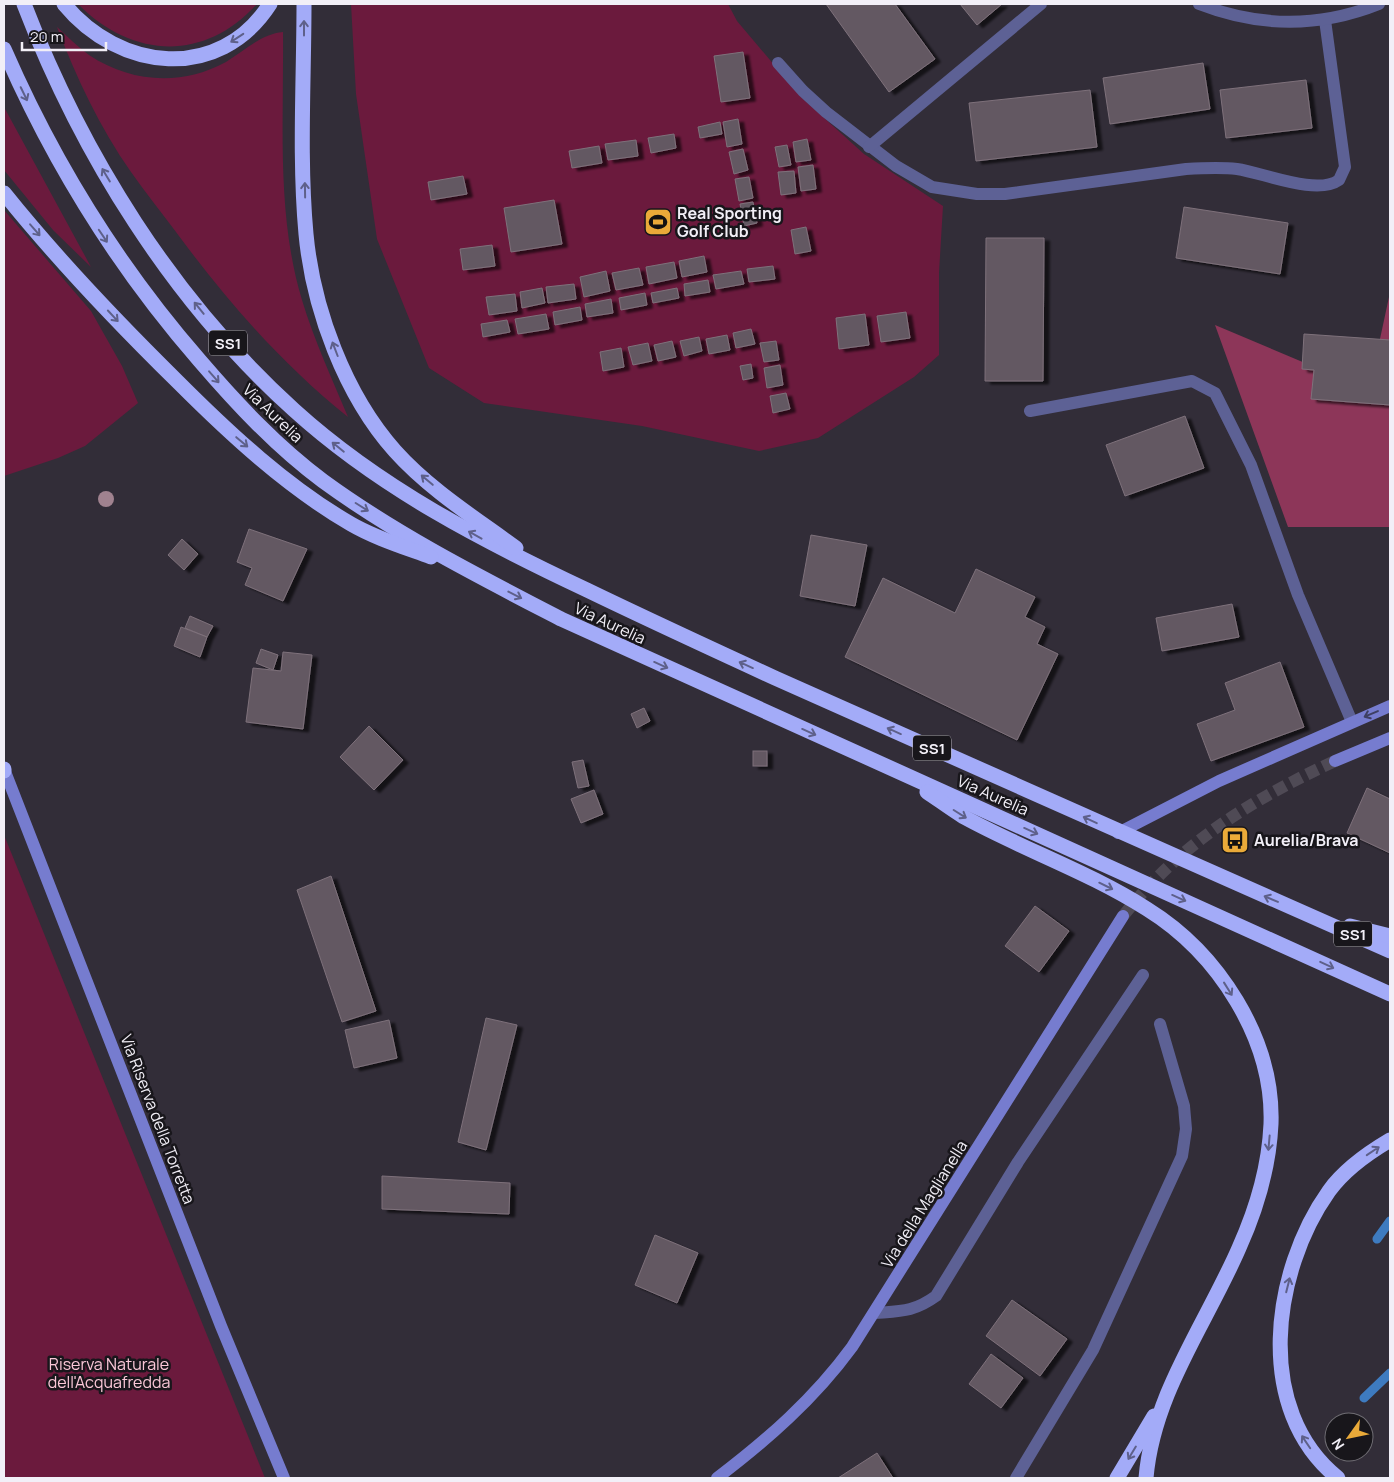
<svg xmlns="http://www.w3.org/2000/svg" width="1394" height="1482" font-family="Manrope,sans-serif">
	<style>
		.green { fill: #6b1a3d }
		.forest { fill: #8d3659 }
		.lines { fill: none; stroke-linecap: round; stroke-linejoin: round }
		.stream { stroke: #3e7bc0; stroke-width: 9 }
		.building { fill: #645862; stroke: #7e717b; filter: url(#shadow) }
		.secondary-tunnel { stroke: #4f4a55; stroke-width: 12; stroke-dasharray: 12 6; stroke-linecap: butt }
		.lane { stroke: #5d6195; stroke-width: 12 }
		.street { stroke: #5d6195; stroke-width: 12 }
		.secondary { stroke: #767ccf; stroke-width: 12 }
		.highway { stroke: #a3abf8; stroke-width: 15 }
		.tree { fill: #a0828f }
		.oneway { stroke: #5e608a }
		.oneway2 { stroke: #3e3f63 }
		.labels { text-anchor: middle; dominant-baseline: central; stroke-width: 5; stroke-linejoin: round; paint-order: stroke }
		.shield { fill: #18161b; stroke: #b1aeb5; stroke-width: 1 }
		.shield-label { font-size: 15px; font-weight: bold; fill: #f2eff7 }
		.poi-label { font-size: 16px; font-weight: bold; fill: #f2eff7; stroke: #18161b; text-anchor: start }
		.street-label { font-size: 16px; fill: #f2eff7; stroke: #18161b }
		.park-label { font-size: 16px; fill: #fac7d7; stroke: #18161b }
	</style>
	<defs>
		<filter id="shadow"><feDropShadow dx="5.5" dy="3" stdDeviation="1" flood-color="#0009"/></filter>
	</defs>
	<rect width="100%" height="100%" fill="#322d38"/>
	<g class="green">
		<path d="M78 4H257C204 63 131 58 78 4Z"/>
		<path d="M351 4H728L737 21 802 98 864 154 943 206 939 273V355L914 377 818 438 759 451 642 426 484 403 429 368 377 239 356 94Z"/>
		<path d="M57 27C67 36 78 47 89 55 131 83 182 86 226 62 244 51 261 34 283 32 284 121 276 214 302 300 314 340 332 379 348 417 282 364 226 300 176 232 161 212 145 192 131 172 100 128 76 77 57 27Z"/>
		<path d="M4 107 91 267 53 230 4 170Z"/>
		<path d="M4 210 91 311 122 366 138 403 85 446 58 458 4 476Z"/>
		<path d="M4 835 265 1478H4Z"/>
	</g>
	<path class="forest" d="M1389 297 1390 527H1288L1215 325 1369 390Z"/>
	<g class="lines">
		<g class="stream">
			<path d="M1377 1239 1390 1221"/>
			<path d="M1364 1398 1390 1373"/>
		</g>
	</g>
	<g class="building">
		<path d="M826 4H895L935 59 889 92Z"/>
		<path d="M960 4H1002L977 25Z"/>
		<path d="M743 52 750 98 721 102 714 56Z"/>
		<path d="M1203 63 1210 109 1110 124 1103 78Z"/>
		<path d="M1306 80 1312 128 1226 138 1220 90Z"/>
		<path d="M1090 90 1097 147 976 161 969 103Z"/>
		<path d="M738 119 742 144 727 147 723 122Z"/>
		<path d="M720 122 722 134 700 138 698 127Z"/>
		<path d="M674 134 676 148 651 153 648 138Z"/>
		<path d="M807 139 811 160 796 162 793 142Z"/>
		<path d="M636 140 638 156 608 160 605 144Z"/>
		<path d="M787 145 791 165 779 167 775 147Z"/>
		<path d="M599 146 602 163 572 168 569 151Z"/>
		<path d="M743 149 748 170 734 174 729 152Z"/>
		<path d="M813 165 816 189 801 191 798 167Z"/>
		<path d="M794 171 796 193 781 195 778 172Z"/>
		<path d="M463 176 467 194 431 200 428 182Z"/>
		<path d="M749 177 753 198 739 201 735 179Z"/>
		<path d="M554 200 562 244 511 252 504 208Z"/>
		<path d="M753 202 757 223 744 226 740 204Z"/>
		<path d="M1184 207 1288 223 1280 274 1176 258Z"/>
		<path d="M806 227 811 251 795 254 791 230Z"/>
		<path d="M986 238H1044L1043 381H985Z"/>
		<path d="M492 245 495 266 463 270 460 249Z"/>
		<path d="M704 256 707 272 682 277 679 261Z"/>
		<path d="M674 262 677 278 649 284 646 267Z"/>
		<path d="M773 266 775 279 749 282 747 269Z"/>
		<path d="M639 268 643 285 616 290 612 273Z"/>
		<path d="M606 271 610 291 584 297 580 277Z"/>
		<path d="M741 271 744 284 716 289 713 275Z"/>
		<path d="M708 280 710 292 685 296 684 284Z"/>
		<path d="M574 284 576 299 548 303 546 287Z"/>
		<path d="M542 288 545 303 522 308 520 292Z"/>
		<path d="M677 288 679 298 653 303 651 293Z"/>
		<path d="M645 293 647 305 621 310 619 298Z"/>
		<path d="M515 294 517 311 489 315 486 297Z"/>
		<path d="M611 299 613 313 587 317 585 304Z"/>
		<path d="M580 307 582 320 555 325 553 312Z"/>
		<path d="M906 312 910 338 881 342 877 316Z"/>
		<path d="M546 314 549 329 518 334 515 319Z"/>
		<path d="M865 314 869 345 839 349 836 318Z"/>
		<path d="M507 320 510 332 483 337 481 324Z"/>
		<path d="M751 329 755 344 736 348 733 333Z"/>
		<path d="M1304 334 1390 340V405L1311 399 1314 370 1302 369Z"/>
		<path d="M727 335 730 350 709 354 706 339Z"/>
		<path d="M699 337 702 351 684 356 680 341Z"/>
		<path d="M672 341 676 357 658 361 654 345Z"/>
		<path d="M776 341 779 360 764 362 760 343Z"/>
		<path d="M648 343 652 361 633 365 628 347Z"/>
		<path d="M621 348 624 367 603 371 600 352Z"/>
		<path d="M751 364 753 378 743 380 740 366Z"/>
		<path d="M780 365 783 385 767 388 764 368Z"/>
		<path d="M786 393 790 409 773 413 770 396Z"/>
		<path d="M1185 416 1204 468 1125 496 1106 445Z"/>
		<path d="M249 529 307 549 283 601 245 585 252 568 237 562Z"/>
		<path d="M811 535 867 545 855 606 800 596Z"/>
		<path d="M182 539 198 554 184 570 168 555Z"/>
		<path d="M976 569 1035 597 1025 617 1045 627 1037 644 1058 654 1017 740 845 657 883 578 955 613Z"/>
		<path d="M1232 604 1239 637 1162 651 1156 618Z"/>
		<path d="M190 616 213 626 207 637 185 628Z"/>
		<path d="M181 627 207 637 200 657 174 646Z"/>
		<path d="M261 649 278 655 273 670 256 663Z"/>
		<path d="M283 652 312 655 303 729 246 722 253 668 281 671Z"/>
		<path d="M1280 662 1304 727 1211 761 1197 724 1235 710 1225 683Z"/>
		<path d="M644 708 650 721 637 728 631 714Z"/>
		<path d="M369 726 403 760 374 790 340 757Z"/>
		<rect x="753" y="751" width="14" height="15"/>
		<path d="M583 760 589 786 578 788 572 762Z"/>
		<path d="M1367 788 1390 799V853L1347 833Z"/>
		<path d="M594 790 603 814 581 823 571 799Z"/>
		<path d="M331 876 376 1011 342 1022 297 890Z"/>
		<path d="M1035 906 1069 931 1039 972 1005 946Z"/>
		<path d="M486 1018 517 1025 486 1150 458 1142Z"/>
		<path d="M389 1020 397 1058 354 1068 345 1030Z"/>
		<path d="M382 1176 510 1183 509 1214 382 1209Z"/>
		<path d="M655 1235 698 1253 677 1303 635 1285Z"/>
		<path d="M1012 1300 1067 1339 1040 1376 986 1336Z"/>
		<path d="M991 1354 1023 1378 1001 1408 969 1384Z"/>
		<path d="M877 1453 893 1478H838Z"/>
	</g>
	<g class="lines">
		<path class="secondary-tunnel" d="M1123 916C1181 843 1251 800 1335 761"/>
		<g class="lane">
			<path d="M778 63 803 91 826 112 896 166 932 187 977 194H1005L1186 169C1203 168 1220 167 1237 169 1264 173 1317 196 1339 180L1345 167 1325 20"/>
			<path d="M869 147 1041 4"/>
			<path d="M1030 411 1192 381 1215 393 1251 465 1298 595 1352 722"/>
			<path d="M875 1313C901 1311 914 1312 936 1296L1018 1162 1143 975"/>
			<path d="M1016 1478 1093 1350 1182 1156 1186 1129 1184 1106 1160 1024"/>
		</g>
		<path class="street" d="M1199 4C1258 27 1319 28 1379 4"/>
		<g class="secondary">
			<path d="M1335 761 1390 738"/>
			<path d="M4 769 221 1326 284 1478"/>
			<path d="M1118 833 1219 781 1390 706"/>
			<path d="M717 1478C767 1440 814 1399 852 1347L1123 916"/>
		</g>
		<g class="highway">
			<path d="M24 4C82 155 173 301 294 410 380 488 483 541 587 590 649 620 712 649 775 678 979 770 1185 860 1390 951"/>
			<path d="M64 4C119 71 219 83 270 4"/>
			<path d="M304 4C304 80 299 158 306 234 313 309 345 395 395 451 429 489 475 518 516 548"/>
			<path d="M4 49C54 164 118 267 200 361 237 404 277 447 323 481 397 535 480 577 561 619L1390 994"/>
			<path d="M4 193C57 259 117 322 178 382 230 434 287 487 351 524 375 538 404 547 431 557"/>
			<path d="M4 769V771"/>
			<path d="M927 792C939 800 951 809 964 817 1024 850 1089 872 1147 909 1218 953 1274 1039 1271 1124 1269 1168 1257 1208 1239 1248 1206 1324 1153 1394 1146 1478"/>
			<path d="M1350 926 1390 936"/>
			<path d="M1117 1478 1154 1416"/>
			<path d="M1338 1478C1253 1410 1272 1271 1329 1191 1344 1170 1368 1153 1390 1140"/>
		</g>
	</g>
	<circle class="tree" cx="106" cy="499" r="8"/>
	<defs><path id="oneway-shaft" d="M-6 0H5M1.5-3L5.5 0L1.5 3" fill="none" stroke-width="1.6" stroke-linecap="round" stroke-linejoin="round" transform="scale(1.25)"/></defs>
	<g class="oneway">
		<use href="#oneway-shaft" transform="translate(304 28) rotate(-90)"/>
		<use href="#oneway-shaft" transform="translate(237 38) rotate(147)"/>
		<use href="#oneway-shaft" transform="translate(24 94) rotate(64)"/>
		<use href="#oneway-shaft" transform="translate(106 175) rotate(-121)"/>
		<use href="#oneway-shaft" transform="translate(305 190) rotate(-91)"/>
		<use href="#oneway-shaft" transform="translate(35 230) rotate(49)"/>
		<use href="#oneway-shaft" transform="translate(103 236) rotate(56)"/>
		<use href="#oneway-shaft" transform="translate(199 308) rotate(-129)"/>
		<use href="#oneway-shaft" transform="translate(113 316) rotate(47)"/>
		<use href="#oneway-shaft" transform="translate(335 349) rotate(-111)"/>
		<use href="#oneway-shaft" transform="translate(214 377) rotate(49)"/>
		<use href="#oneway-shaft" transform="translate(242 442) rotate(40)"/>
		<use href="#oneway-shaft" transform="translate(338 447) rotate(-141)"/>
		<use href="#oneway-shaft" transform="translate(427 480) rotate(-140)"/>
		<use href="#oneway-shaft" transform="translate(362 507) rotate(32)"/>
		<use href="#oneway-shaft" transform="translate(475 535) rotate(-151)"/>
		<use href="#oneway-shaft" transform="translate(515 595) rotate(27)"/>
		<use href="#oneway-shaft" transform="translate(661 665) rotate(24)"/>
		<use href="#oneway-shaft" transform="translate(746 665) rotate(-156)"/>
		<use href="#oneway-shaft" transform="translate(894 731) rotate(-156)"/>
		<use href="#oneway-shaft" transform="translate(809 732) rotate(24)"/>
		<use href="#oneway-shaft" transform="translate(960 814) rotate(32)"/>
		<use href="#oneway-shaft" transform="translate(1090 820) rotate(-155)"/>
		<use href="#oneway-shaft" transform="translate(1031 831) rotate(24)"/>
		<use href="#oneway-shaft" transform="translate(1106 886) rotate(26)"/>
		<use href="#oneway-shaft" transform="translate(1179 898) rotate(24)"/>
		<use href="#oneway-shaft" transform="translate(1271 899) rotate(-157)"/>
		<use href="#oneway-shaft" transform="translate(1327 965) rotate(25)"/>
		<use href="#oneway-shaft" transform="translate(1228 989) rotate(58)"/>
		<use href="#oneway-shaft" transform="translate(1269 1143) rotate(95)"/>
		<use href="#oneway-shaft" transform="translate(1373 1151) rotate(-34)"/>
		<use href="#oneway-shaft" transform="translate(1288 1285) rotate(-76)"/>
		<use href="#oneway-shaft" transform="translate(1306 1442) rotate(-124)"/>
		<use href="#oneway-shaft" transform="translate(1132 1453) rotate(121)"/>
	</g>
	<use class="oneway2" href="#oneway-shaft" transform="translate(1371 714) rotate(157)"/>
	<defs>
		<g id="stadium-square" transform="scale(1.4375)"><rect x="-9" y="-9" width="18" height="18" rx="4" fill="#eaaa39" stroke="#18161b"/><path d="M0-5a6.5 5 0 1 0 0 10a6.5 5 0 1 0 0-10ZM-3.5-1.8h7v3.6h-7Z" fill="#111"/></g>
		<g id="bus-square" transform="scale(1.4375)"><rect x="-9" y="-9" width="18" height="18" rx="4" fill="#eaaa39" stroke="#18161b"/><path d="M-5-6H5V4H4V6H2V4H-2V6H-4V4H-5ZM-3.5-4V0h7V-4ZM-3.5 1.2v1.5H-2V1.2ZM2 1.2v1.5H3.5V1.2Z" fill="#111"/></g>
	</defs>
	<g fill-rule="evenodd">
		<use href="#stadium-square" x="658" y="222"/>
		<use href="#bus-square" x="1235" y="840"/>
	</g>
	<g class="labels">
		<g class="shield">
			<rect x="209" y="330.5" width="38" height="25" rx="4"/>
			<rect x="913" y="735.5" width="38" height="25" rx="4"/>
			<rect x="1334" y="921.5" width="38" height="25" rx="4"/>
		</g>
		<g class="shield-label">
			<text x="228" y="343">SS1</text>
			<text x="932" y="748">SS1</text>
			<text x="1353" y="934">SS1</text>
		</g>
		<g class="poi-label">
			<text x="677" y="213">Real Sporting<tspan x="677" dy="18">Golf Club</tspan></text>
			<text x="1254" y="840">Aurelia/Brava</text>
		</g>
		<g class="street-label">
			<text transform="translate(273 413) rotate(44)">Via Aurelia</text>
			<text transform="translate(610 623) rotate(25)">Via Aurelia</text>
			<text transform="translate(993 795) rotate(24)">Via Aurelia</text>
			<text transform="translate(158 1119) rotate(69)">Via Riserva della Torretta</text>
			<text transform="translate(924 1204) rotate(-58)">Via della Maglianella</text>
		</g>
		<g class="park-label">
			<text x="109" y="1364">Riserva Naturale<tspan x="109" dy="18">dell'Acquafredda</tspan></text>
		</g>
	</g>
	<rect width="1394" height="1482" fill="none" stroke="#f2eff7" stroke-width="10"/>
	<g transform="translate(1349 1437) rotate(237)"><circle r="24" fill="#18161b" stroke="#6f6d73"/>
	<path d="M0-4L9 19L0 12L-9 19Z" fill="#eaaa39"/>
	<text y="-8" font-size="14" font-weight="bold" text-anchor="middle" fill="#f2eff7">N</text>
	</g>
	<path d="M22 42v8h84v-8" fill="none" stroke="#f2eff7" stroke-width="2.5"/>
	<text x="30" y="42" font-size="15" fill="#f2eff7" stroke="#18161b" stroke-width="4" paint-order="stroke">20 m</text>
</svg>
